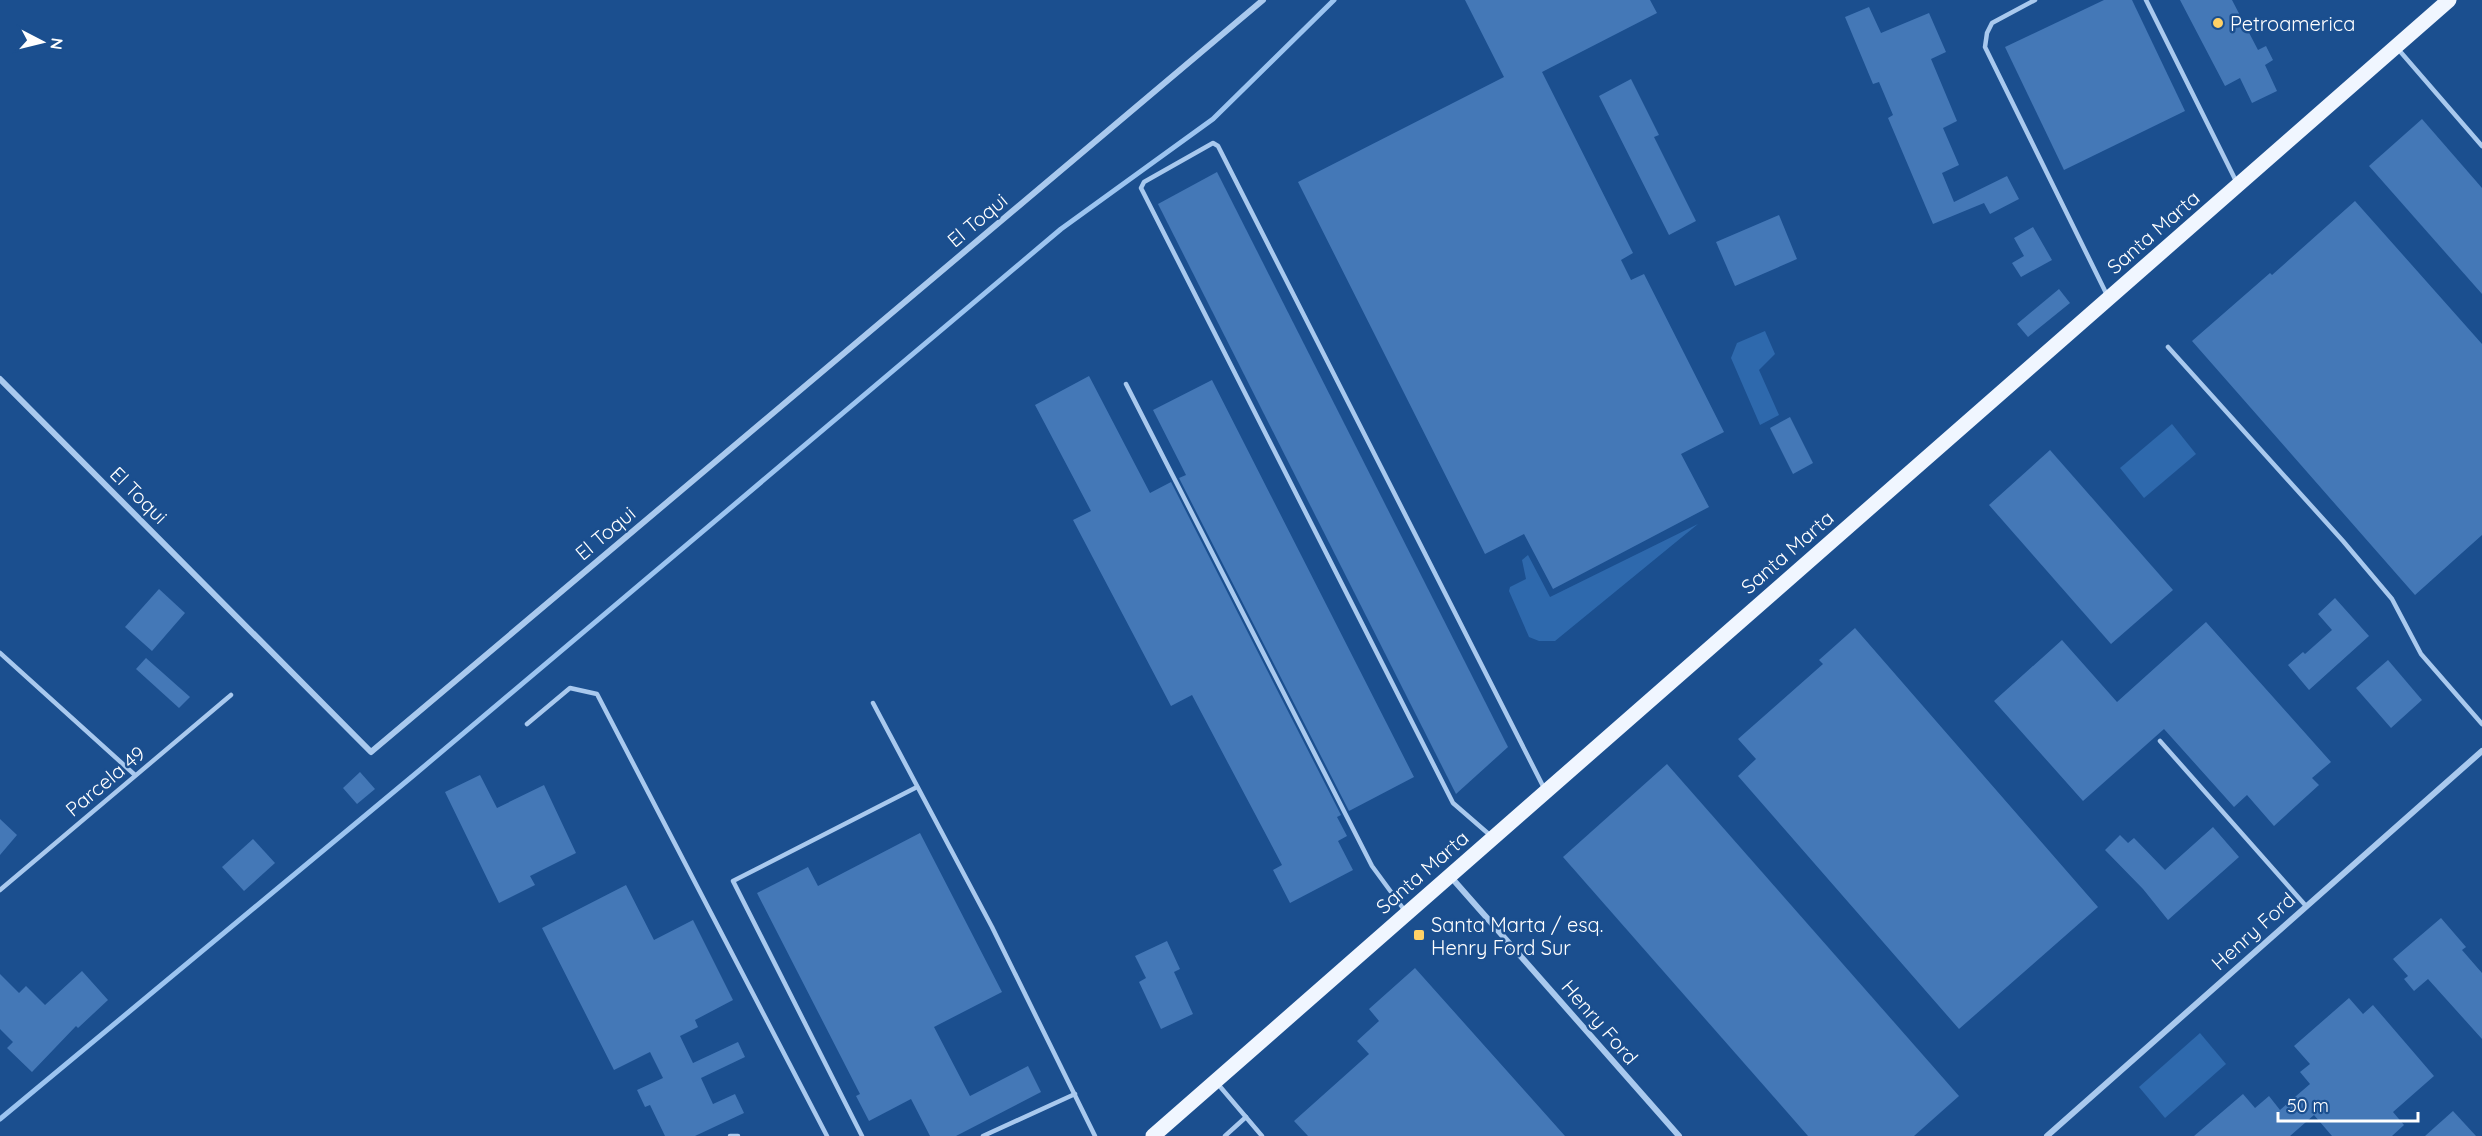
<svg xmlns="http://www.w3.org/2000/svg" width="2482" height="1136" font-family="Quicksand,sans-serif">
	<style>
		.green { fill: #2e69ad }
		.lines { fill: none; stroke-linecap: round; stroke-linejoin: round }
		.stream { stroke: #9cc4f0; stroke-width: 5 }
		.building { fill: #4478b7 }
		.lane { stroke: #a9c9ee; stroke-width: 4.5 }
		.street { stroke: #a9c9ee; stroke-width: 6 }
		.primary { stroke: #f0f6ff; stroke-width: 15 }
		.poi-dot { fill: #ffd166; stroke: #1b4f8f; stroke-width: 2 }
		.labels { text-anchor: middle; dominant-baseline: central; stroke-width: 5; stroke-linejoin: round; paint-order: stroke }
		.poi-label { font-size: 20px; fill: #fff; stroke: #1b4f8f; text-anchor: start }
		.street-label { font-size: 20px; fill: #fff; stroke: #1b4f8f }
	</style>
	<rect width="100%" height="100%" fill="#1b4f8f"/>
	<g class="green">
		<path d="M1765 331 1775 354 1759 370 1779 415 1760 425 1731 358 1737 343Z"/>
		<path d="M2172 424 2196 454 2144 498 2120 468Z"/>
		<path d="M1698 524 1555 641H1539L1529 637 1509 591 1510 587 1526 579 1522 560 1528 555 1550 597Z"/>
		<path d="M2200 1033 2226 1064 2165 1118 2139 1087Z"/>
	</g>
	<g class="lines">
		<path class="stream" d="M0 1119 414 775 1061 229 1213 119 1334 0"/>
	</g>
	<g class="building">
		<path d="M1465 0H1650L1657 13 1542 72 1633 253 1621 260 1631 280 1644 274 1724 432 1681 454 1709 507 1553 589 1524 534 1485 554 1298 182 1504 77Z"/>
		<path d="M2104 0H2132L2185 111 2064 170 2005 47Z"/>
		<path d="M2180 0H2232L2258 50 2266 46 2273 60 2265 65 2277 91 2252 103 2240 78 2225 86Z"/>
		<path d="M1869 7 1881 33 1929 13 1946 52 1931 59 1957 121 1943 128 1959 165 1942 173 1954 202 2007 176 2019 199 1990 214 1984 203 1933 224 1888 118 1893 115 1879 82 1873 84 1845 17Z"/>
		<path d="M1631 79 1659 135 1654 137 1696 221 1669 235 1599 96Z"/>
		<path d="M2422 119 2482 188V294L2369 166Z"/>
		<path d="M1217 172 1508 747 1456 794 1158 204Z"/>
		<path d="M2355 201 2482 344V535L2415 595 2192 341 2270 273 2272 275Z"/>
		<path d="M1779 215 1797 259 1735 286 1716 242Z"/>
		<path d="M2033 227 2052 260 2021 277 2012 263 2024 256 2014 238Z"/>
		<path d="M2059 289 2070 303 2028 337 2017 324Z"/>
		<path d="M1089 376 1150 493 1171 482 1341 815 1337 817 1347 836 1338 841 1353 870 1290 903 1273 870 1282 865 1192 695 1171 706 1073 520 1091 511 1035 405Z"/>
		<path d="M1212 380 1414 777 1349 811 1179 478 1186 475 1153 410Z"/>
		<path d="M1790 417 1813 463 1793 474 1770 428Z"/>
		<path d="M2050 450 2173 590 2111 644 1989 505Z"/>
		<path d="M159 589 185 613 152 651 125 627Z"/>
		<path d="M2335 598 2369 636 2309 690 2288 665 2303 652 2305 654 2332 630 2318 614Z"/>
		<path d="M2206 622 2331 762 2312 778 2319 785 2274 826 2247 795 2234 807 2164 729 2083 801 1994 701 2062 640 2117 702Z"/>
		<path d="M1855 628 2098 907 1959 1029 1738 776 1756 759 1738 739 1823 664 1819 660Z"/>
		<path d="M146 658 190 697 179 708 136 669Z"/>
		<path d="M2388 660 2422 700 2391 728 2356 688Z"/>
		<path d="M1667 764 1959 1096 1914 1136H1808L1563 857Z"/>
		<path d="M360 772 375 789 357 804 343 788Z"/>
		<path d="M480 775 497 808 544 785 576 853 530 876 535 885 499 903 445 792Z"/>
		<path d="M0 819 17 835 0 855Z"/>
		<path d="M2213 827 2239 857 2168 920 2143 889 2105 850 2120 835 2128 843 2134 838 2165 870Z"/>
		<path d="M920 833 1002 992 934 1027 970 1096 1028 1066 1041 1092 956 1136H930L911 1099 869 1121 856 1096 860 1094 757 893 808 867 818 886Z"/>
		<path d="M253 839 275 863 244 891 222 867Z"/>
		<path d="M626 885 654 940 693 920 733 1000 695 1020 698 1027 680 1036 693 1063 738 1042 745 1057 701 1078 713 1104 735 1094 744 1113 695 1136H665L650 1105 645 1107 637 1090 663 1078 650 1052 614 1070 542 928Z"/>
		<path d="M2441 918 2466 947 2462 950 2482 973V1039L2428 979 2414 991 2404 979 2408 976 2393 959Z"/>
		<path d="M1167 941 1180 969 1174 972 1193 1014 1161 1029 1139 982 1146 978 1135 956Z"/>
		<path d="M1415 968 1565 1136H1308L1294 1121 1369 1054 1357 1041 1379 1021 1369 1009Z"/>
		<path d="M82 971 108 1000 78 1028 76 1026 32 1072 7 1048 13 1042 0 1029V974L19 993 26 986 45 1005Z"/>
		<path d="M2349 998 2363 1014 2373 1005 2434 1076 2393 1112 2404 1125 2392 1136H2332L2314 1115 2290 1136H2194L2243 1094 2255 1108 2269 1096 2280 1110 2310 1084 2300 1072 2310 1064 2294 1046Z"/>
		<path d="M2453 1111 2476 1136H2425Z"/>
	</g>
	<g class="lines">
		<g class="lane">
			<path d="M2035 0 1992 23 1987 33 1985 47 2107 295"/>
			<path d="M2146 0 2237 183"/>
			<path d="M2398 49 2482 146"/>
			<path d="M2168 347 2343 541 2392 599 2421 654 2482 724"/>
			<path d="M1126 384 1372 866 1405 911"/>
			<path d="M0 653 135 775"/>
			<path d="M873 703 992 927 1095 1136"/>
			<path d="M527 724 570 688 597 694 827 1136"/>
			<path d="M2160 741 2306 906"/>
			<path d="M1491 836 1453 803 1141 188 1144 182 1213 143 1218 146 1544 788"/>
			<path d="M0 890 231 695"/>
			<path d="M1217 1083 1262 1136"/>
			<path d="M730 1136H738"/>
			<path d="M862 1136 733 881 917 787"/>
			<path d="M983 1136 1075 1094"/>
			<path d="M1225 1136 1246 1117"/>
		</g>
		<g class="street">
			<path d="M0 379 371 752 1263 0"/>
			<path d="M1450 876 1679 1136"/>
			<path d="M2047 1136 2482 751"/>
		</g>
		<path class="primary" d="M1153 1136 2449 0"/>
	</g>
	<g class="poi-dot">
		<circle cx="2218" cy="23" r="6"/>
		<rect x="1413" y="929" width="12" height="12" rx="3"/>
	</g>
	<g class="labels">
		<g class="poi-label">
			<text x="2230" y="23">Petroamerica</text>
			<text x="1431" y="924">Santa Marta / esq.<tspan x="1431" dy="23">Henry Ford Sur</tspan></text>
		</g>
		<g class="street-label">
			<text transform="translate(977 220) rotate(-40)">El Toqui</text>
			<text transform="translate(2153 232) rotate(-41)">Santa Marta</text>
			<text transform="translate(139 495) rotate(45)">El Toqui</text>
			<text transform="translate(605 533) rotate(-40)">El Toqui</text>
			<text transform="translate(1787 552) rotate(-41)">Santa Marta</text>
			<text transform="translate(105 781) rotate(-40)">Parcela 49</text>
			<text transform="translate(1422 872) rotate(-41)">Santa Marta</text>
			<text transform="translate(2253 931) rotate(-42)">Henry Ford</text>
			<text transform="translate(1600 1022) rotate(49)">Henry Ford</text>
		</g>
	</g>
	<g transform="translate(42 42) rotate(97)" stroke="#1b4f8f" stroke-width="4.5" paint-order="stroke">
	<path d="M0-4.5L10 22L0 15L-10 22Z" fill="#ffffff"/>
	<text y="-9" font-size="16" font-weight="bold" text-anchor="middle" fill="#ffffff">N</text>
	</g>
	<path d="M2278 1112v9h140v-9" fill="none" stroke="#ffffff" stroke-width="3"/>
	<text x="2287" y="1112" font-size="18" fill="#ffffff" stroke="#1b4f8f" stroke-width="4.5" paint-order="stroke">50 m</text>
</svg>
